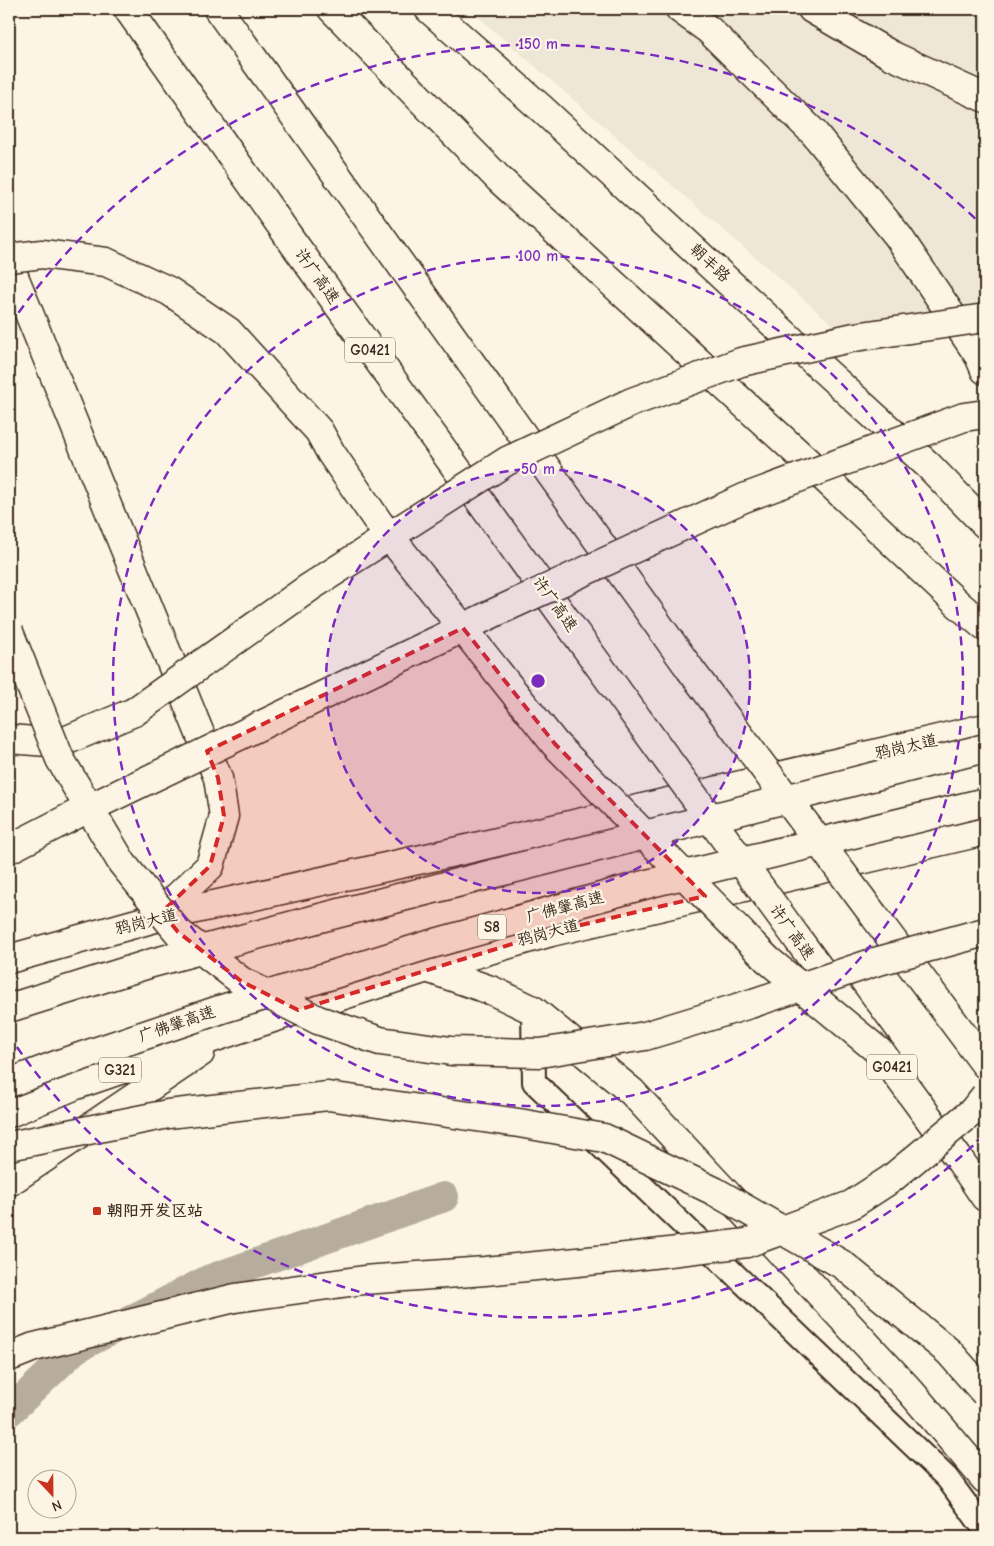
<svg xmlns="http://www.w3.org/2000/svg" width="994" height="1546" font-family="'Comic Neue','LXGW WenKai TC',sans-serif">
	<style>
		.built { fill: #eee6d6 }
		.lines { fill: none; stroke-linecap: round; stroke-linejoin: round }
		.canal { stroke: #b7ad9e; stroke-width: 30 }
		.street-casing { stroke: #3b2a1e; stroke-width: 26 }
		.secondary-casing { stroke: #3b2a1e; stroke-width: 31 }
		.highway-casing { stroke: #3b2a1e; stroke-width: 31 }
		.street { stroke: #fcf5e5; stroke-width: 22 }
		.secondary { stroke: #fcf5e5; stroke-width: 28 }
		.highway { stroke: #fcf5e5; stroke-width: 28 }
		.highway-bridge-casing { stroke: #3b2a1e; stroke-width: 31; stroke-linecap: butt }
		.highway-bridge { stroke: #fcf5e5; stroke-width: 28 }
		.marked { fill: #d62828; fill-opacity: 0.2; stroke: #d62828; stroke-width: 4; stroke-dasharray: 10 6; stroke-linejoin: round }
		.ring { fill: none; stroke: #7b2cbf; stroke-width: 2.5; stroke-dasharray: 9 6 }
		.poi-dot { fill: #c8321e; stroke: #fcf5e5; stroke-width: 2 }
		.labels { text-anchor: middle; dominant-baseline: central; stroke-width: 4.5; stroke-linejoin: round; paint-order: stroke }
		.shield { fill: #fcf5e5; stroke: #75675a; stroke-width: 1 }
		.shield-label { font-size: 15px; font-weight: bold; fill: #3b2a1e }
		.street-label { font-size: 16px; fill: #3b2a1e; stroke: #fcf5e5 }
		.poi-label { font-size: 16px; font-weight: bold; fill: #3b2a1e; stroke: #fcf5e5; text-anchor: start }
		.centre { fill: #7b2cbf; stroke: #fcf5e5; stroke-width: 2.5 }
		.ring-label { font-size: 15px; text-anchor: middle; font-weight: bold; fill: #7b2cbf; stroke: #fcf5e5; stroke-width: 4.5; stroke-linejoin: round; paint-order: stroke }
	</style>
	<rect width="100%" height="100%" fill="#fcf5e5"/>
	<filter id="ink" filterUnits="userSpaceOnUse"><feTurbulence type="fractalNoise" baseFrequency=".02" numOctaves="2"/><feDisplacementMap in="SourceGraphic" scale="10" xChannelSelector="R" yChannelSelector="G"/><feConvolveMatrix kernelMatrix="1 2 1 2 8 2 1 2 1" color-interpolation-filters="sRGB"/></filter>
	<g filter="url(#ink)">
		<path class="built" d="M469 9H985V324L855 344Z"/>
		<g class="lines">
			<path class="canal" d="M9 1412 75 1349 208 1280 444 1197"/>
			<g class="street-casing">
				<path id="street" d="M533 1010 534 1082 947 1478 985 1530"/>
			</g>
			<g class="secondary-casing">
				<path id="secondary" d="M429 9 542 109 816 363 928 465 985 524"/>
			</g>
			<g class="highway-casing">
				<g id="highway">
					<path d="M128 9 294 244 616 689"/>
					<path d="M218 9 690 669"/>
					<path d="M332 9 499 179 814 468 959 605 985 627"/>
					<path d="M680 9 709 30 814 133 898 236 979 356 985 370"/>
					<path d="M812 9 891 55 985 98"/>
					<path d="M9 264 218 778 224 816 210 866 155 918"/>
					<path d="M9 739 60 743 134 712"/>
					<path d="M875 917 985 1064"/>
					<path d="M797 938 961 1162 985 1197"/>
					<path d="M9 959 155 918 463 850 985 728"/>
					<path d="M427 968 493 991 533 1010 632 1092 911 1392 985 1479"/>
					<path d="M9 1113 76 1085 233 1031 427 968 551 932 985 831"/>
					<path d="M9 1182 200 1053"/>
				</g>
			</g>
			<use href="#street" class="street"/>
			<use href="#secondary" class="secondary"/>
			<use href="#highway" class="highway"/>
			<g class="highway-bridge-casing">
				<g id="highway-bridge">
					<path d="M9 258 42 254 106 262 169 291 228 331 319 431 331 453 379 523 555 744 768 960 882 1054"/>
					<path d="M9 632 60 759 122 863 178 932 241 981 318 1020 380 1041 451 1051 540 1053 645 1036 750 1004 875 962 985 932"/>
					<path d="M690 669 875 917"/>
					<path d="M616 689 797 938"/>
					<path d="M134 712 310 587 507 461 632 402 741 362 855 337 985 318"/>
					<path d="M9 849 75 815 496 612 744 498 964 417 985 414"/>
					<path d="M9 1008 152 963 320 918 985 748"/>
					<path d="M9 1083 59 1064 222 1009 428 945 651 883 985 802"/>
					<path d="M9 1146 168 1114 328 1096 519 1123 604 1138 714 1191 843 1265 949 1352 985 1393"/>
					<path d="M9 1357 34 1347 235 1298 364 1280 485 1271 618 1258 747 1243 851 1205 891 1179 973 1111 985 1096"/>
				</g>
			</g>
			<use href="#highway-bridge" class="highway-bridge"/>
		</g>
	</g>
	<path class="marked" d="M463 628 555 744 705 896 551 932 298 1010 241 981 178 932 162 912 210 866 224 816 218 778 207 751Z"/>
	<circle cx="538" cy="681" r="212" fill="#7b2cbf" fill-opacity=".12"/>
	<g class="ring">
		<circle cx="538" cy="681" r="212"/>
		<circle cx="538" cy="681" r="425"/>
		<path d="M984 1135A637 637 0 0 1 10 1037M10 325A637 637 0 0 1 984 227"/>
	</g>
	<rect class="poi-dot" x="92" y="1206" width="10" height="10" rx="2.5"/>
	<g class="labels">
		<g class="shield">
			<rect x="345" y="337.5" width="50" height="25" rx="4"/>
			<rect x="478" y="914.5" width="28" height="25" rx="4"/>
			<rect x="867" y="1054.5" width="50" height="25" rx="4"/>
			<rect x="99" y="1057.5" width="42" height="25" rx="4"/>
		</g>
		<g class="shield-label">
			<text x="370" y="350">G0421</text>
			<text x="492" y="927">S8</text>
			<text x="892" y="1067">G0421</text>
			<text x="120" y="1070">G321</text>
		</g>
		<g class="street-label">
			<text transform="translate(710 263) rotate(43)">朝丰路</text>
			<text transform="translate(317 276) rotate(54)">许广高速</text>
			<text transform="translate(555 604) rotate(54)">许广高速</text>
			<text transform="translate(906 747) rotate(-13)">鸦岗大道</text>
			<text transform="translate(565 907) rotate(-15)">广佛肇高速</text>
			<text transform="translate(146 922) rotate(-14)">鸦岗大道</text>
			<text transform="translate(792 932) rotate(54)">许广高速</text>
			<text transform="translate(548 933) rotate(-15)">鸦岗大道</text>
			<text transform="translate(177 1024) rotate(-19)">广佛肇高速</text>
		</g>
		<g class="poi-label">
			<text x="107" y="1211">朝阳开发区站</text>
		</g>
	</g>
	<circle cx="538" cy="681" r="8" class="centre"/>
	<g class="ring-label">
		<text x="538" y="49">150 m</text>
		<text x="538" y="261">100 m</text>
		<text x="538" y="474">50 m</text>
	</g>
	<rect width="994" height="1546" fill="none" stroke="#fcf5e5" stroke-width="30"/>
	<rect x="15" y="15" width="964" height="1516" fill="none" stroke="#3b2a1e" stroke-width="2" filter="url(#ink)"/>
	<g transform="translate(52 1494) rotate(158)"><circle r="24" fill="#fcf5e5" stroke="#afa495"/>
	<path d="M0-4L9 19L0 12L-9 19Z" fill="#c8321e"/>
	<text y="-8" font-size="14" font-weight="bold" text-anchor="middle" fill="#3b2a1e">N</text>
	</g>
</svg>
